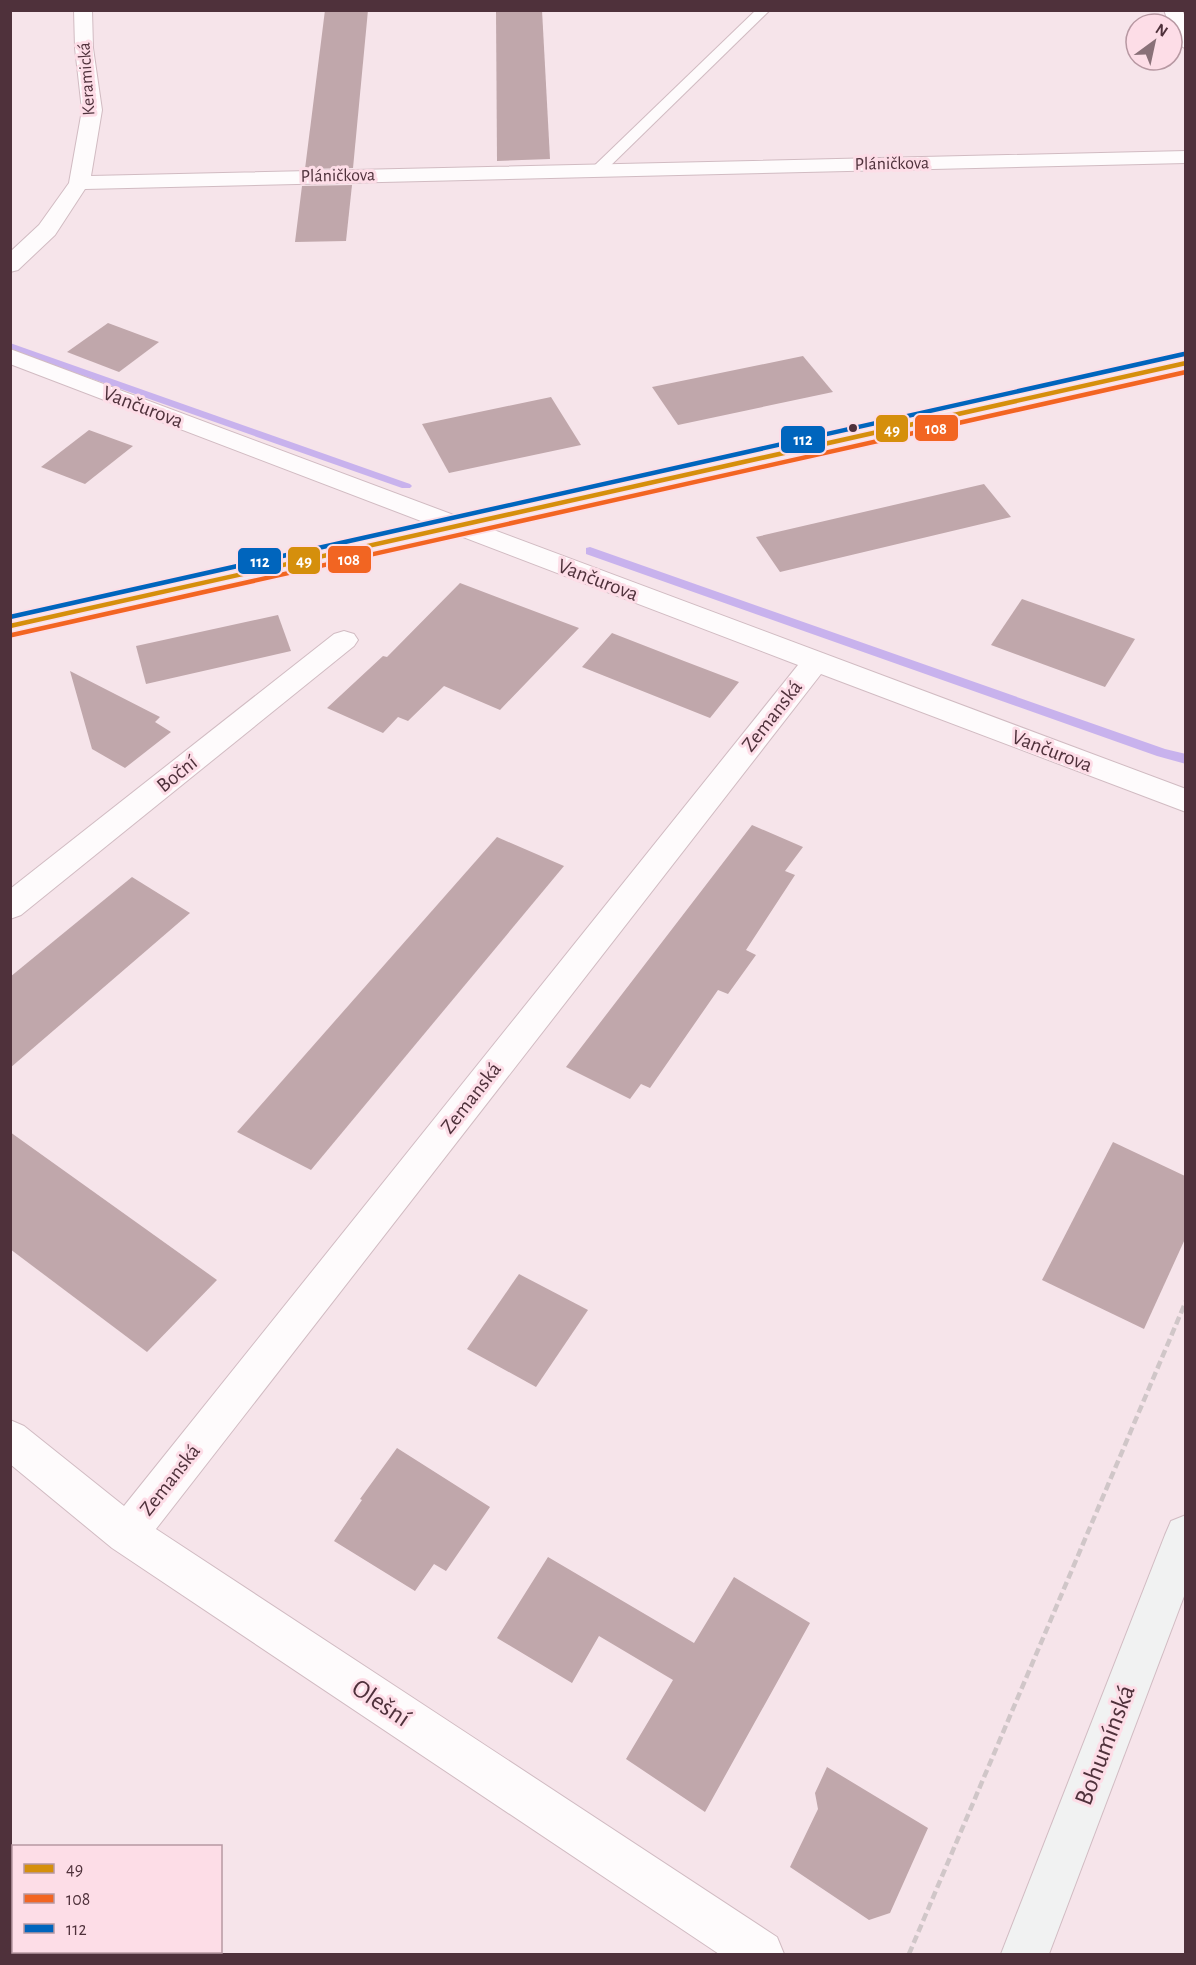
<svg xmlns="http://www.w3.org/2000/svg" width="1196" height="1965" font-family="'Alegreya Sans',sans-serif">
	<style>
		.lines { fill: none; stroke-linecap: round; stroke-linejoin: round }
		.stream { fill: #c8b2ed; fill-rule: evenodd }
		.building { fill: #c0a7ab }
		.service-casing { stroke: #d1bbc2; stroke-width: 2 }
		.minor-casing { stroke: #d1bbc2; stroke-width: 2 }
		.secondary-casing { stroke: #d1bbc2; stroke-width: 2 }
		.path { stroke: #d0c6c8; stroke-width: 4.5; stroke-dasharray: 8 4; stroke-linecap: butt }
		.service { fill: #fefbfc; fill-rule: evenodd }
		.minor { fill: #fefbfc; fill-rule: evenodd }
		.secondary { fill: #f1f2f2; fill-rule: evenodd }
		.bus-1-casing { stroke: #fddde7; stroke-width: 8 }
		.bus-2-casing { stroke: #fddde7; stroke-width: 8 }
		.bus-3-casing { stroke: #fddde7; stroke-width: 8 }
		.bus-1 { stroke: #d58f0c; stroke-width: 4.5 }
		.bus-2 { stroke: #f26522; stroke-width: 4.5 }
		.bus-3 { stroke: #0065bd; stroke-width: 4.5 }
		.bus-dot { fill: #4f313b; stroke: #fddde7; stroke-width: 2 }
		.labels { text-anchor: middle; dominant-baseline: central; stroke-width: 6; stroke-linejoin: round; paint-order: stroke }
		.far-street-label { font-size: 18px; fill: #4f313b; stroke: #fddde7 }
		.street-label { font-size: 21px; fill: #4f313b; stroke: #fddde7 }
		.near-street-label { font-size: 26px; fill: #4f313b; stroke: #fddde7 }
		.line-badge { stroke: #fddde7; stroke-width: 2 }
		.badge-label { font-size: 16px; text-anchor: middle; font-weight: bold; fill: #fff }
	</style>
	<rect width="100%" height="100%" fill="#f6e4ea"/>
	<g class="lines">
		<g class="stream">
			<path d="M10 343 410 484 412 486 410 488H402L10 350Z"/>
			<path d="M590 547 1165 749 1186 754V764L1157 756 586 554V548Z"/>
		</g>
	</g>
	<g class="building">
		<path d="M325 10H368L353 168 305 169Z"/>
		<path d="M496 10H542L550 159 497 161Z"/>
		<path d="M352 185 346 241 295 242 302 186Z"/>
		<path d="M108 323 159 342 119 372 67 352Z"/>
		<path d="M803 356 833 392 678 425 652 387Z"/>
		<path d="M551 397 581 445 449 473 422 424Z"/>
		<path d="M89 430 133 446 85 484 41 467Z"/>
		<path d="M984 484 1011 517 780 572 756 537Z"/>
		<path d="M460 583 579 628 500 710 444 686 408 721 398 717 383 733 327 708 383 656 387 657Z"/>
		<path d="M1022 599 1135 639 1105 687 991 645Z"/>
		<path d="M278 615 291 651 146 684 136 646Z"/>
		<path d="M612 633 684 661 739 682 710 718 582 667Z"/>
		<path d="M70 671 160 717 155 722 171 732 125 768 92 749Z"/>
		<path d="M752 825 803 847 785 871 795 875 746 950 756 955 728 994 718 990 650 1088 641 1084 630 1099 566 1067Z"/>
		<path d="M497 837 564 866 311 1170 237 1132Z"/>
		<path d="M132 877 190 913 10 1068V977Z"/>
		<path d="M10 1132 217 1280 147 1352 10 1249Z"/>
		<path d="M1113 1142 1185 1176V1239L1144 1329 1042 1280Z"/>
		<path d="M519 1274 588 1310 536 1387 467 1349Z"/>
		<path d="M397 1448 490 1507 446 1571 434 1564 415 1591 334 1541 362 1500 360 1499Z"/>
		<path d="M548 1557 694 1643 734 1577 810 1623 705 1812 626 1759 673 1680 599 1636 572 1683 497 1638Z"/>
		<path d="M827 1767 928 1828 890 1913 869 1920 790 1867 818 1809 815 1793Z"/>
	</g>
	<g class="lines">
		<g class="service-casing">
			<path id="service" d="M756 10H770L603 173H593L590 170 593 167Z"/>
		</g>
		<g class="minor-casing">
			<g id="minor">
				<path d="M74 10H92L93 48 102 110 91 176 1186 151V163L85 189 55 235 18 270 10 272V252L39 225 69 183 82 110 75 48Z"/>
				<path d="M1164 10H1182L1186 18V49L1177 43 1172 24H1169Z"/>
				<path d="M10 349 1186 789V812L821 674 156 1529 777 1937 784 1954H719L112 1548 10 1464V1420L24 1426 124 1506 798 665 10 364Z"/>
				<path d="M344 631 354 634 358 640 354 646 21 915 10 919V889L334 634Z"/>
			</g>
		</g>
		<g class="secondary-casing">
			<g id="secondary">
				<path d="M1186 356V370L10 635V617Z"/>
				<path d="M1186 1515V1591L1049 1954H1001L1165 1535 1171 1521Z"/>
			</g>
		</g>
		<path class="path" d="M909 1954 1186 1301"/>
		<use href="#service" class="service"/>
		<use href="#minor" class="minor"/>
		<use href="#secondary" class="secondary"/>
		<g class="bus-1-casing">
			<path id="bus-1" d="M10 626 1186 363"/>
		</g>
		<g class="bus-2-casing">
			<path id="bus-2" d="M12 635 1186 372"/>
		</g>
		<g class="bus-3-casing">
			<path id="bus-3" d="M10 617 1184 354"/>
		</g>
		<use href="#bus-1" class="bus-1"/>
		<use href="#bus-2" class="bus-2"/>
		<use href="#bus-3" class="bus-3"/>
	</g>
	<circle class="bus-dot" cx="853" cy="428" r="5"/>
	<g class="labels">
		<g class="far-street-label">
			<text transform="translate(87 79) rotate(-94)">Keramická</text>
			<text transform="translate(892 164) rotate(-1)">Pláničkova</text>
			<text transform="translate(338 176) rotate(-1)">Pláničkova</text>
		</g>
		<g class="street-label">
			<text transform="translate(143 407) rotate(21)">Vančurova</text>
			<text transform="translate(598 580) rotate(21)">Vančurova</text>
			<text transform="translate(772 716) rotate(-52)">Zemanská</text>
			<text transform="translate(1052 751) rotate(21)">Vančurova</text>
			<text transform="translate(177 774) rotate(-39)">Boční</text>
			<text transform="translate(471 1098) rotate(-52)">Zemanská</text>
			<text transform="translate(170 1480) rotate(-52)">Zemanská</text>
		</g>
		<g class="near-street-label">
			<text transform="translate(381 1703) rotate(34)">Olešní</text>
			<text transform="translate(1105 1745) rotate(-69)">Bohumínská</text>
		</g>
	</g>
	<g class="line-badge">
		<rect x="914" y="414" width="45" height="28" rx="6" fill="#f26522"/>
		<rect x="875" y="414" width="34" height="29" rx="6" fill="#d58f0c"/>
		<rect x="780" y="425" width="46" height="29" rx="6" fill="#0065bd"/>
		<rect x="327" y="545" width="45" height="29" rx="6" fill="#f26522"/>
		<rect x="287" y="546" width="34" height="29" rx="6" fill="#d58f0c"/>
		<rect x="237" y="547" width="45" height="28" rx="6" fill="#0065bd"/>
	</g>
	<g class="badge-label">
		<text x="936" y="434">108</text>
		<text x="892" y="435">49</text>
		<text x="803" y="445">112</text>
		<text x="349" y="565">108</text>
		<text x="304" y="566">49</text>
		<text x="260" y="567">112</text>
	</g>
	<rect width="1196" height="1965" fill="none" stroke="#4f313b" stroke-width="24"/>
	<rect x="12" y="1845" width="210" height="108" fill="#fddde7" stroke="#b798a2" stroke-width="1.5"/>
	<rect x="24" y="1864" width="30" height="9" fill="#d58f0c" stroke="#b798a2" stroke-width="1.5"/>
	<text x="66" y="1875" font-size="18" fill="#4f313b">49</text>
	<rect x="24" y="1894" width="30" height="9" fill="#f26522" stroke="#b798a2" stroke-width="1.5"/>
	<text x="66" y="1905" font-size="18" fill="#4f313b">108</text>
	<rect x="24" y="1924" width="30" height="9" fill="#0065bd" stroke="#b798a2" stroke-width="1.5"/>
	<text x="66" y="1935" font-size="18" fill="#4f313b">112</text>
	<g transform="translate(1154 42) rotate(33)"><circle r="28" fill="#fddde7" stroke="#b798a2" stroke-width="1.5"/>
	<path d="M0-4.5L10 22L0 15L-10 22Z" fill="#897078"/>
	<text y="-9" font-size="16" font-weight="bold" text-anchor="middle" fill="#4f313b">N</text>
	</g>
</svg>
